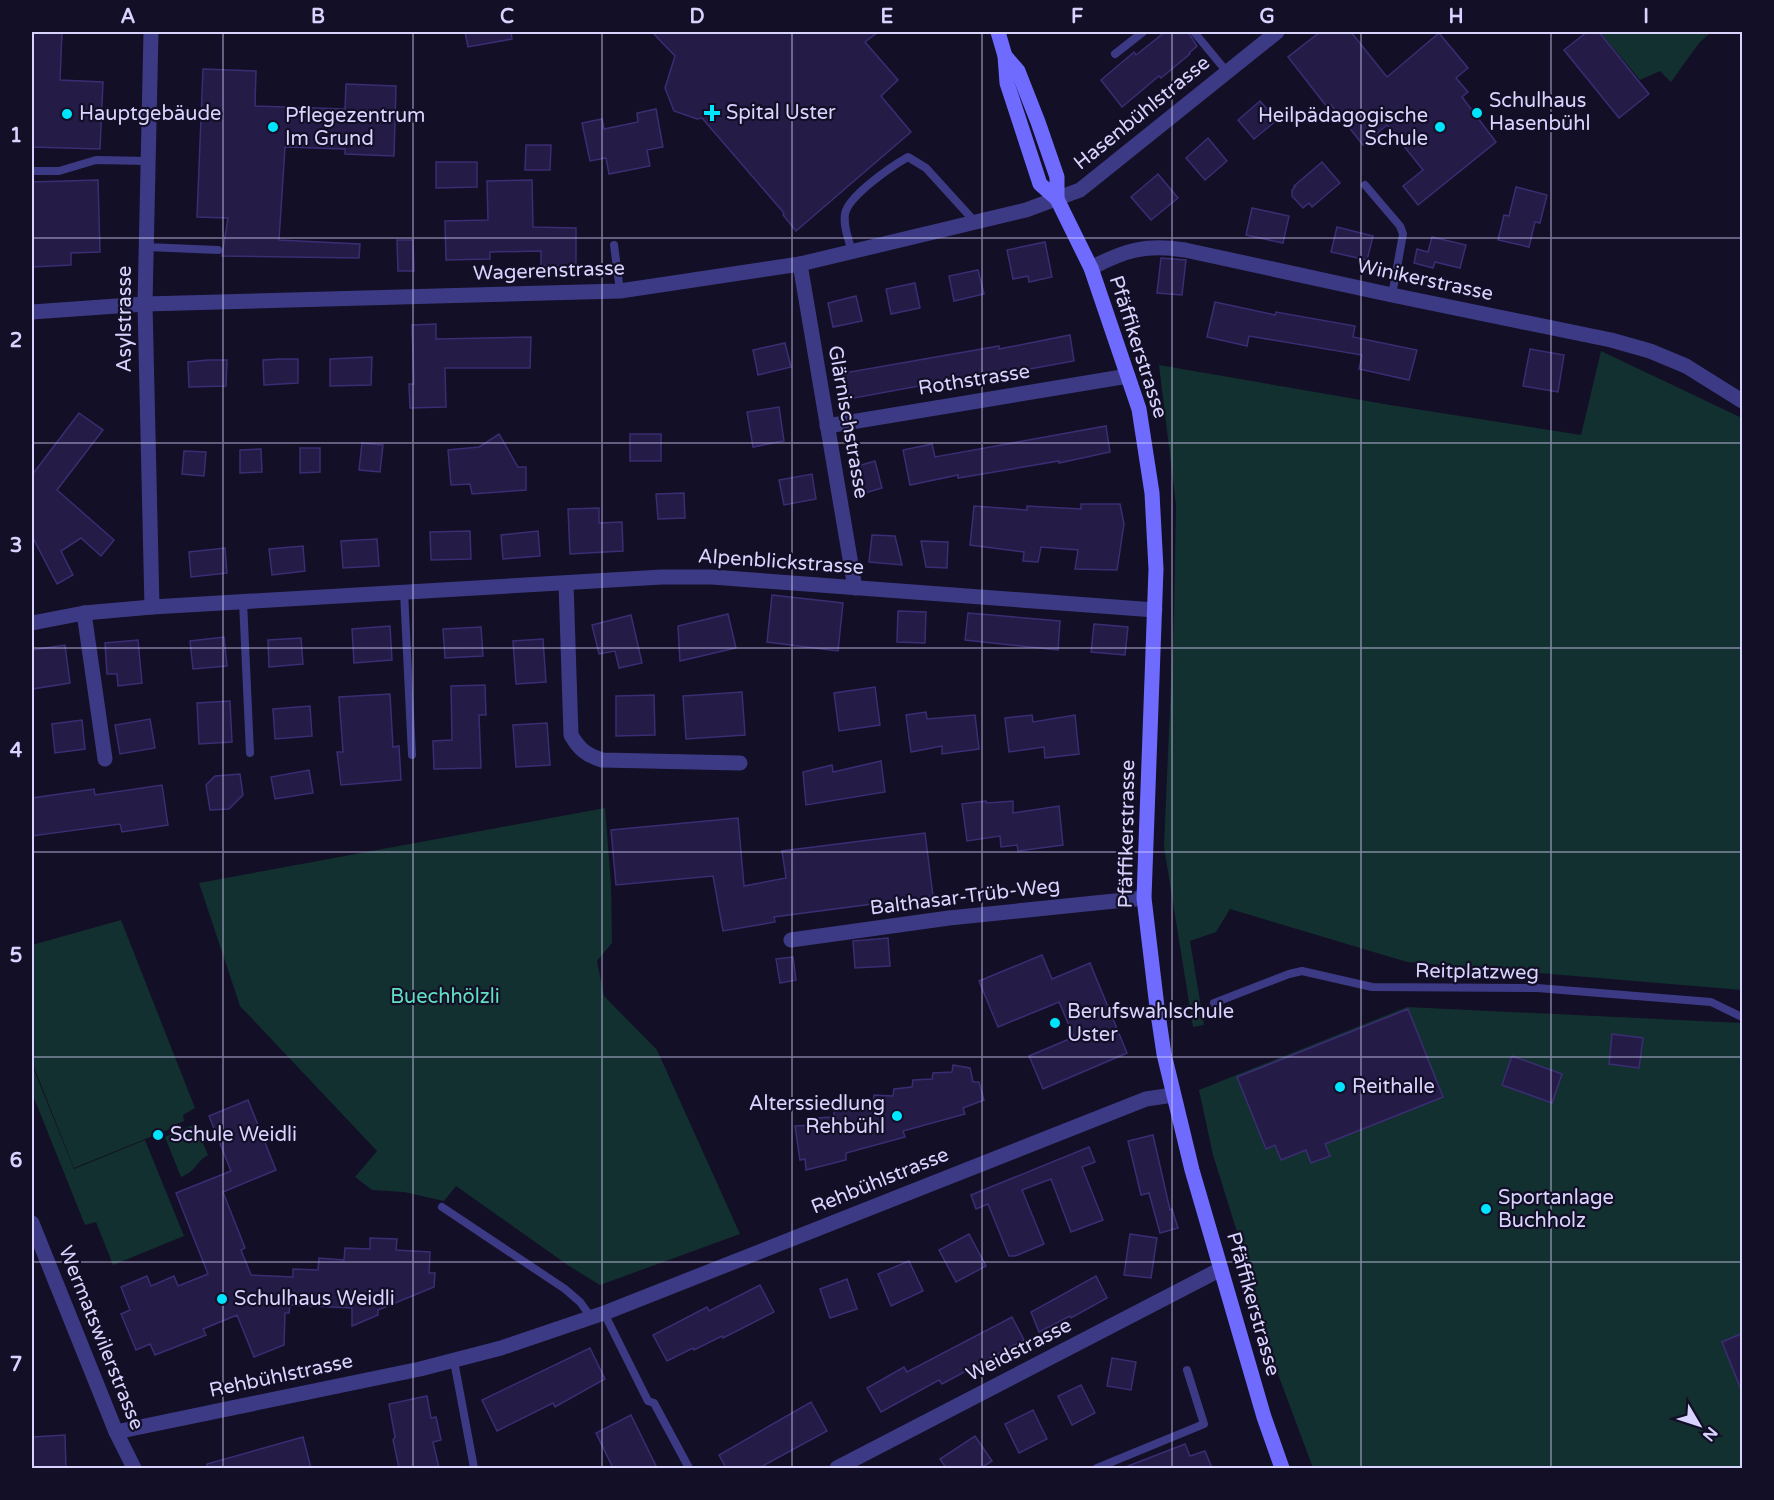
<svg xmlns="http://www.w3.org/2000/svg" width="1774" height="1500" font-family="'Varela Round',sans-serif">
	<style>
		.green { fill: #12302f }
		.building { fill: #241b47; stroke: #3b2d73; stroke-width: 1.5 }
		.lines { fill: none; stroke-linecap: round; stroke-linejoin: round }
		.service { stroke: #3d3a85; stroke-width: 8 }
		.minor { stroke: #3d3a85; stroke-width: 15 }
		.secondary { stroke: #6f6bff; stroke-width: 15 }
		.grid { fill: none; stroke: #d9d4ff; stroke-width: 1.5; stroke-opacity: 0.55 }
		.poi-dot { fill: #00e5ff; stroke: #130f26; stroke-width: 2 }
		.labels { text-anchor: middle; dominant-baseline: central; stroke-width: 4.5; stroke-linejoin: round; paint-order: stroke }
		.poi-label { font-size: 20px; fill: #d9d4ff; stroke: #130f26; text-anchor: start }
		.street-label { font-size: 20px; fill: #d9d4ff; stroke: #130f26 }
		.park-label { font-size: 20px; fill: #5fe0c0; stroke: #130f26 }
		.neatline { fill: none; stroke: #d9d4ff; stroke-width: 2 }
		.grid-label { font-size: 20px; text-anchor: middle; font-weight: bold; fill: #d9d4ff }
	</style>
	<rect width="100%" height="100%" fill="#130f26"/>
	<g class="green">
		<path d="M1600 32H1711L1699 43 1671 82 1660 71 1640 80Z"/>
		<path d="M1601 351 1742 418V990L1407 962 1230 909 1216 932 1190 941 1204 1025 1193 1027 1164 847 1174 612 1176 505 1159 365 1390 405 1581 435Z"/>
		<path d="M605 808 611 884 612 943 597 961 604 996 657 1050 740 1234 600 1285 569 1266 456 1186 444 1201 404 1192 372 1190 355 1177 377 1151 240 1006 199 883Z"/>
		<path d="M121 920 195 1108 183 1115 184 1121 170 1127V1129L74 1168 32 1062V945Z"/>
		<path d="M1407 1007 1742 1023V1468H1313L1260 1326 1252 1280 1213 1155 1199 1090Z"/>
		<path d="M32 1065 74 1169 145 1140 184 1236 113 1265 96 1222 85 1225 32 1093Z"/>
		<path d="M195 1124 208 1155C195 1162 198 1170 181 1177L165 1137Z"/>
	</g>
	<g class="building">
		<path d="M32 32H62L60 80 103 82 100 149 32 147Z"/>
		<path d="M465 32H511L512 39 468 47Z"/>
		<path d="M652 32H878L865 42 898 80 881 96 911 132 796 231 783 215 784 213 702 118 697 119 674 111 665 88 675 56Z"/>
		<path d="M1165 32H1188L1197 46 1189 53 1190 54 1161 78 1159 76 1122 107 1101 80 1134 52 1136 55Z"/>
		<path d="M1320 32H1351L1387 77 1439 33 1468 68 1456 78 1468 92 1462 97 1496 142 1418 205 1403 186 1423 170 1387 125 1363 145 1331 105 1327 107 1288 57Z"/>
		<path d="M1587 32H1599L1649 94 1619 118 1564 50Z"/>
		<path d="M203 69 256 71 255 106 345 109 346 84 396 86 394 156 345 154V149L285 147 279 240 360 244 359 258 222 256 228 218 197 217Z"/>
		<path d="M1260 101 1277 120 1254 139 1238 120Z"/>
		<path d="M656 109 663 147 647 150 650 166 609 174 606 158 590 161 582 123 602 119 604 129 638 122 637 113Z"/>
		<path d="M1208 138 1227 161 1205 180 1186 158Z"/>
		<path d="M526 145H551L550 170H525Z"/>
		<path d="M436 162H477V187L436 188Z"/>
		<path d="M1322 162 1340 183 1312 207 1309 203 1303 208 1292 196V190L1295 187 1294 186Z"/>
		<path d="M1158 174 1178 198 1151 220 1131 197Z"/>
		<path d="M98 180 100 252 71 253V265L32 267V182Z"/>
		<path d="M532 180 533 227 576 228V266H541V251L490 252V259L446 260 445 221 488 220 487 181Z"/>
		<path d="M1516 187 1547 195 1540 223 1535 222 1529 247 1498 240 1504 215 1509 216Z"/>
		<path d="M1252 208 1289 216 1283 243 1246 235Z"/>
		<path d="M1337 227 1373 236 1367 260 1331 252Z"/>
		<path d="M1432 237 1466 245 1460 268 1435 262 1433 268 1414 263 1417 249 1428 252Z"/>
		<path d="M397 240H413L414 271H398Z"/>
		<path d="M1045 242 1052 277 1029 282 1028 276 1013 279 1007 250Z"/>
		<path d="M1161 258 1186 260 1182 295 1157 293Z"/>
		<path d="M978 270 984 294 954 301 949 276Z"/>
		<path d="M915 283 920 308 891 314 886 289Z"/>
		<path d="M856 296 862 321 833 327 828 303Z"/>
		<path d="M1215 302 1275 315 1276 312 1355 326 1353 337 1417 350 1409 380 1359 369 1362 355 1249 336 1247 346 1207 337Z"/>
		<path d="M436 324V339L531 337 530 368H445L446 407 410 408 409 384H414L412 325Z"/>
		<path d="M1070 335 1074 361 1024 370 973 376 849 399 844 373 999 346V349Z"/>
		<path d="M785 343 791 367 758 375 753 350Z"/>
		<path d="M1530 349 1564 355 1558 392 1523 386Z"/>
		<path d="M372 357 371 385 330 386V359Z"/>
		<path d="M280 359H298V383L264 385 263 360Z"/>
		<path d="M208 360H227L226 386 189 387 188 362Z"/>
		<path d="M779 407 784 441 753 447 747 412Z"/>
		<path d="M79 413 103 430 57 490 114 540 101 556 81 538 61 551 73 575 57 584 32 536V475Z"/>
		<path d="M1106 426 1110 452 1059 463V461L958 478V475L910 485 903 450 932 444 935 457Z"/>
		<path d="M499 434 518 467H526V490L472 494 470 484 451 485 448 450 479 447Z"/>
		<rect x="630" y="434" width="31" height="27"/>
		<path d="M362 443 383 445 380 472 359 470Z"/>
		<path d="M300 448H320V472L300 473Z"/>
		<path d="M261 449 262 472 240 473V450Z"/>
		<path d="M184 451 206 452 204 476 182 474Z"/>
		<path d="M875 461 882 488 858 495 851 468Z"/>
		<path d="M812 474 816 499 784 505 779 480Z"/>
		<path d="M684 493 685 518 658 519 656 494Z"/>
		<path d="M1081 504H1120L1124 524 1117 570 1075 569 1078 550 1041 547 1038 562 1023 561 1024 552 970 545 974 506 1027 510V506L1081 509Z"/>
		<path d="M599 508V523L622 522 623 551 570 554 568 509Z"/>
		<path d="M470 531 471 559 431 560 430 532Z"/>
		<path d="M538 531 540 556 503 559 501 535Z"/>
		<path d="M872 535 895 536 902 565 869 562Z"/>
		<path d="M377 539 379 566 343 568 341 541Z"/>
		<path d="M921 541 948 542 947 568 926 567Z"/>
		<path d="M303 546 305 571 272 575 269 549Z"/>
		<path d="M225 548 227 573 191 577 189 552Z"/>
		<path d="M772 595 843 603 838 651 767 642Z"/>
		<path d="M898 611 926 612 925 643 897 642Z"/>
		<path d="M968 613 1060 621 1058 650 965 640Z"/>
		<path d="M728 614 736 648 680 661 678 626Z"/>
		<path d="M631 615 642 663 619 668 615 651 599 654 592 625Z"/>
		<path d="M1094 624 1128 627 1125 655 1091 652Z"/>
		<path d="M390 626 392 660 354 663 352 629Z"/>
		<path d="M481 627 483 656 445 658 443 629Z"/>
		<path d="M224 637 227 666 193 669 190 641Z"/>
		<path d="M301 638 303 664 269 667 268 640Z"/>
		<path d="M543 639 546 682 516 684 513 641Z"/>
		<path d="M138 640 142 683 118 686 117 674H107L105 643Z"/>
		<path d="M65 645 70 683 32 689V650Z"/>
		<path d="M485 685 486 715H479L481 768 434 769 433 741 452 740 451 686Z"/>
		<path d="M875 687 880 725 839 731 834 693Z"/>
		<path d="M742 692 745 735 686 739 683 696Z"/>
		<path d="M390 694 393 747 399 746 401 780 341 785 337 752H343L339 697Z"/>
		<path d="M654 695 655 735 616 736V696Z"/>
		<path d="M230 701 232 742 199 744 197 703Z"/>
		<path d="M310 706 312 736 275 739 273 709Z"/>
		<path d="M926 712 927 719 975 715 979 749 942 754V746L911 752 906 715Z"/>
		<path d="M1032 715 1033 722 1075 715 1079 754 1045 758 1044 747 1009 752 1005 718Z"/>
		<path d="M150 719 155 748 120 754 115 725Z"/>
		<path d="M82 720 85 749 55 753 52 724Z"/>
		<path d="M547 723 550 765 516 767 513 725Z"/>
		<path d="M881 761 885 792 806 805 803 772 832 765 833 772Z"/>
		<path d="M309 770 313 793 275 799 271 777Z"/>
		<path d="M240 774 243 795 229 809 210 810 206 785 215 776Z"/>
		<path d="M162 785 168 825 122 832 120 824 32 836V798L94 789 95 795Z"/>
		<path d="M986 801 987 803 1013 801V813L1059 806 1063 845 1018 851 1017 845 1001 847 1000 836 967 841 962 804Z"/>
		<path d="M738 818 744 886 786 878 782 851 925 833 933 896 774 917 775 922 723 931 713 876 616 885 611 830Z"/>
		<path d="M888 938 890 966 855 968 853 941Z"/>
		<path d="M1042 955 1052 979 1090 963 1127 1053 1043 1089 1029 1056 1074 1037 1059 1002 998 1027 979 981Z"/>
		<path d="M793 957 796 980 780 983 776 959Z"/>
		<path d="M1408 1009 1443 1097 1325 1144 1330 1156 1311 1163 1306 1150 1281 1160 1275 1145 1266 1149 1237 1077Z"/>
		<path d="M1612 1034 1643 1038 1639 1068 1609 1064Z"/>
		<path d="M1512 1056 1562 1074 1552 1103 1502 1085Z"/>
		<path d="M953 1065 970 1068 973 1082H979L984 1100 963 1108 965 1114 903 1131 905 1137 846 1153V1160L806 1170 805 1159 800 1160 795 1126 814 1125 816 1118 834 1117V1111L853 1110 855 1104 873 1102 874 1095 893 1096 894 1089 912 1087 913 1080 932 1079 933 1073 952 1072Z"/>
		<path d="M248 1100 276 1170 223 1192 245 1248 241 1250 251 1275 293 1277V1269L318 1270 319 1258 344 1260 345 1248 370 1249V1238L397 1239 396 1250 430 1252 429 1273H435L434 1287 378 1310V1315L352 1326V1308L290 1305 289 1313H285L284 1345 254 1357 237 1315 203 1329 206 1335 155 1355 150 1344 136 1350 121 1314 130 1310 121 1287 147 1276 151 1286 174 1276 178 1286 208 1274 176 1193 231 1171 209 1116Z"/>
		<path d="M1153 1135 1170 1210 1172 1209 1178 1228 1160 1233 1149 1193 1141 1195 1128 1141Z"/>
		<path d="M1089 1147 1095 1162 1082 1167 1103 1220 1071 1232 1051 1179 1022 1190 1044 1244 1015 1256H1009L988 1204 976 1209 971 1195Z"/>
		<path d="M969 1234 986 1266 956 1282 939 1250Z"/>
		<path d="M1130 1234 1157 1238 1151 1278 1124 1275Z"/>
		<path d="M909 1261 923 1291 891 1306 878 1274Z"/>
		<path d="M1096 1276 1107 1298 1071 1318 1070 1316 1039 1332 1031 1312Z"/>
		<path d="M847 1279 857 1309 830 1318 820 1289Z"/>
		<path d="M760 1285 774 1312 723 1338 722 1336 694 1350 693 1348 667 1361 653 1335 707 1307 709 1311Z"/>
		<path d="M1012 1317 1024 1340 942 1384 939 1380 881 1412 867 1388 904 1367 907 1372Z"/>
		<path d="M1743 1333V1392H1742L1722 1342Z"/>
		<path d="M590 1348 605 1379 555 1407 553 1403 497 1431 482 1400Z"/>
		<path d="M1112 1358 1136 1362 1131 1390 1107 1386Z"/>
		<path d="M1081 1385 1095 1413 1072 1425 1058 1396Z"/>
		<path d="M427 1396 431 1418 436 1417 441 1440 433 1442 439 1468H399L393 1440 395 1437 389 1404Z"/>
		<path d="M811 1402 827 1431 759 1468H726L719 1455Z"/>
		<path d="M1033 1410 1047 1439 1019 1453 1005 1424Z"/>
		<path d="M631 1415 657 1468H613L596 1433Z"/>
		<path d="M65 1435 66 1468H32V1437Z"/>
		<path d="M975 1436 992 1461 981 1468H946L940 1459Z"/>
		<path d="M303 1437 311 1468H207V1464Z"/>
		<path d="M1185 1444 1190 1456 1205 1451 1212 1468H1123Z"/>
	</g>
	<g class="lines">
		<g class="service">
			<path d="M1194 32 1227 72"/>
			<path d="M1115 54 1143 32"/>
			<path d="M32 171H59L96 160 148 161"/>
			<path d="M1365 185 1400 226 1403 234 1392 295"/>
			<path d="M614 245 620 291"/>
			<path d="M146 247 218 250"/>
			<path d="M852 252C849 240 843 227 845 214 848 196 892 166 908 157L926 168 976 223"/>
			<path d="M404 592 412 755"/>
			<path d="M243 601 250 753"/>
			<path d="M1214 1003 1289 974 1302 971 1372 987 1537 988 1711 1002 1742 1017"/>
			<path d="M442 1207 565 1289 580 1302 591 1317"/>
			<path d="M604 1313 648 1401 654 1403 689 1468"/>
			<path d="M454 1361 474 1468"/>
			<path d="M1097 1468 1204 1424 1187 1370"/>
		</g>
		<g class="minor">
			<path d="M151 32 145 304 152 607"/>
			<path d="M800 264 855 588"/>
			<path d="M1091 268C1125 250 1146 244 1185 250L1392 295 1611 340 1650 351 1686 366 1742 401"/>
			<path d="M32 312 145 304 620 291 800 264 1026 210 1080 190 1277 32"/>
			<path d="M827 426 1128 376"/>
			<path d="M566 583 571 735C579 749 586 755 602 760L740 763"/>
			<path d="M84 613 105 759"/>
			<path d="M32 623 84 613 152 607 662 577H712L1155 610"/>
			<path d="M791 940 949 918 1144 898"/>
			<path d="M32 1223 116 1432 134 1468"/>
			<path d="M116 1432 420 1369 501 1348 607 1312 1146 1099 1173 1095"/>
			<path d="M837 1468 1221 1269"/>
		</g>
		<g class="secondary">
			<path d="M998 32 1005 56 1007 83 1040 184 1057 199 1091 268 1139 409 1152 493 1156 569 1144 898 1157 1007 1164 1054 1192 1170 1264 1417 1282 1468"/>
			<path d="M1005 56 1018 71 1038 122 1057 177V199"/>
		</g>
	</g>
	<path class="grid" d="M223 32V1468M413 32V1468M602 32V1468M792 32V1468M982 32V1468M1172 32V1468M1361 32V1468M1551 32V1468M32 238H1742M32 443H1742M32 648H1742M32 852H1742M32 1057H1742M32 1262H1742"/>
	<g class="poi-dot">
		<path d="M709 104h6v6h6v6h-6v6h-6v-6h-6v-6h6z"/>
		<circle cx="1477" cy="113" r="6"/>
		<circle cx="67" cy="114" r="6"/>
		<circle cx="273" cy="127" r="6"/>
		<circle cx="1440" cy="127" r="6"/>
		<circle cx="1055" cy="1023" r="6"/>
		<circle cx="1340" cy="1087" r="6"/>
		<circle cx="897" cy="1116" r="6"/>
		<circle cx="158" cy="1135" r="6"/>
		<circle cx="1486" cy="1209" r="6"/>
		<circle cx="222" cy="1299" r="6"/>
	</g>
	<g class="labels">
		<g class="poi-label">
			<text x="1489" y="101">Schulhaus<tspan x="1489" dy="23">Hasenbühl</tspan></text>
			<text x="726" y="113">Spital Uster</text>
			<text x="79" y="114">Hauptgebäude</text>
			<text x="285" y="116">Pflegezentrum<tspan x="285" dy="23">Im Grund</tspan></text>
			<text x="1428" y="116" text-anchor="end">Heilpädagogische<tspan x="1428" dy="23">Schule</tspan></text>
			<text x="1067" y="1012">Berufswahlschule<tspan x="1067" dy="23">Uster</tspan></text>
			<text x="1352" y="1087">Reithalle</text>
			<text x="885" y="1104" text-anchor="end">Alterssiedlung<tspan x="885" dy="23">Rehbühl</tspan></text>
			<text x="170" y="1135">Schule Weidli</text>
			<text x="1498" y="1198">Sportanlage<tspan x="1498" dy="23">Buchholz</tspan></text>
			<text x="234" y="1299">Schulhaus Weidli</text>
		</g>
		<g class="street-label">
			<text transform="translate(1142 113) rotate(-39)">Hasenbühlstrasse</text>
			<text transform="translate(549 271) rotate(-2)">Wagerenstrasse</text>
			<text transform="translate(1425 280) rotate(12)">Winikerstrasse</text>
			<text transform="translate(125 319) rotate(-90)">Asylstrasse</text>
			<text transform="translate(1138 347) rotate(72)">Pfäffikerstrasse</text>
			<text transform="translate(974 380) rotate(-9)">Rothstrasse</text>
			<text transform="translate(848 422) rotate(80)">Glärnischstrasse</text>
			<text transform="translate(781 562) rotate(4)">Alpenblickstrasse</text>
			<text transform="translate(1127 834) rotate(-89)">Pfäffikerstrasse</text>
			<text transform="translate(965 897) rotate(-7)">Balthasar-Trüb-Weg</text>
			<text transform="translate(1477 972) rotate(1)">Reitplatzweg</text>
			<text transform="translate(880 1181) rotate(-22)">Rehbühlstrasse</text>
			<text transform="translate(1253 1304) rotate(74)">Pfäffikerstrasse</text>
			<text transform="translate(101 1338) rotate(68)">Wermatswilerstrasse</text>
			<text transform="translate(1019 1350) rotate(-27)">Weidstrasse</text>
			<text transform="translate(281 1376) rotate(-12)">Rehbühlstrasse</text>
		</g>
		<g class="park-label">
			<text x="445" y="997">Buechhölzli</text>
		</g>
	</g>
	<rect width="1774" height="1500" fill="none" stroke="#130f26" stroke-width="66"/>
	<g transform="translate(1699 1425) rotate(129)" stroke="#130f26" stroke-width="4.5" paint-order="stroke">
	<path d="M0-4.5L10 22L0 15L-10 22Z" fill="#d9d4ff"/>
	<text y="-9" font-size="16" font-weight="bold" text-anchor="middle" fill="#d9d4ff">N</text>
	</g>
	<rect x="33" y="33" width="1708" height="1434" class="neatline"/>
	<g class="grid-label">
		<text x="128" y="23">A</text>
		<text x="318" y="23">B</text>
		<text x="507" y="23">C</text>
		<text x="697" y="23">D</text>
		<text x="887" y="23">E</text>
		<text x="1077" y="23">F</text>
		<text x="1267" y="23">G</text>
		<text x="1456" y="23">H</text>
		<text x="1646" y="23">I</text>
		<text x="16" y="142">1</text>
		<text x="16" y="347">2</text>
		<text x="16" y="552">3</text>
		<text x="16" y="757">4</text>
		<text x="16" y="962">5</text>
		<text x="16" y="1167">6</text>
		<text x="16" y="1371">7</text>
	</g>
</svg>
